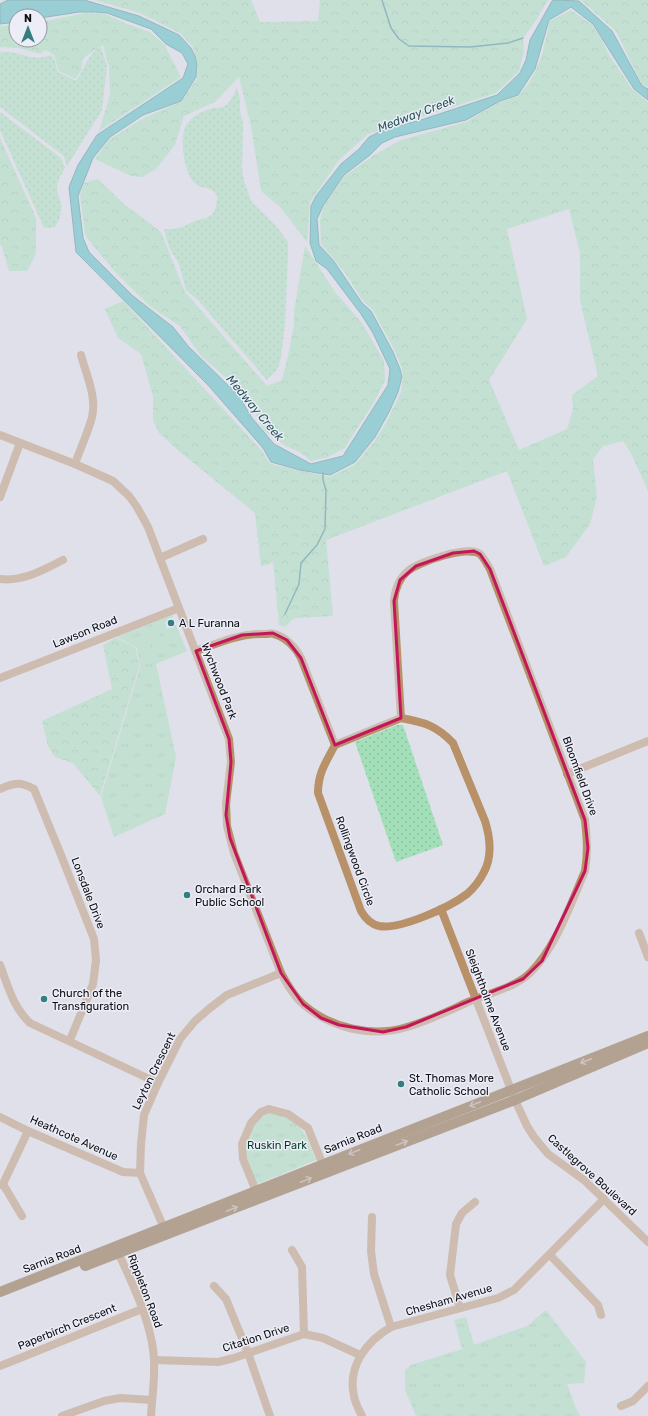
<svg xmlns="http://www.w3.org/2000/svg" width="648" height="1416" font-family="Rubik,sans-serif">
	<style>
		.grass { fill: url(#grass-dots) }
		.forest { fill: url(#forest-crowns); fill-rule: evenodd }
		.park { fill: url(#park-tufts) }
		.garden { fill: #a3e0b9 }
		.water { fill: #47b9bc; stroke: #368689 }
		.lines { fill: none; stroke-linecap: round; stroke-linejoin: round }
		.stream { stroke: #368689; stroke-width: 1.5 }
		.minor { stroke: #b89169; stroke-width: 8 }
		.major { stroke: #7e5526; stroke-width: 10 }
		.oneway { stroke: #b5a18e }
		.marked { fill: none; stroke: #c2185b; stroke-width: 3; stroke-linejoin: round }
		.poi-dot { fill: #357e7f; stroke: #ecedf7; stroke-width: 1.5 }
		.labels { text-anchor: middle; dominant-baseline: central; stroke-width: 3; stroke-linejoin: round; paint-order: stroke }
		.poi-label { font-size: 11px; fill: #0d0e11; stroke: #ecedf7; text-anchor: start }
		.street-label { font-size: 11px; fill: #0d0e11; stroke: #ecedf7 }
		.park-label { font-size: 11px; fill: #003f22; stroke: #ecedf7 }
		.water-label { font-size: 12px; font-style: italic; fill: #28595a; stroke: #ecedf7 }
	</style>
	<defs>
		<pattern id="grass-dots" width="8" height="8" patternUnits="userSpaceOnUse"><rect width="8" height="8" fill="#a3e0b9"/><path d="M2 2h.1M6 6h.1" fill="none" stroke="#8bbf9e" stroke-width="1.8" stroke-linecap="round"/></pattern>
		<pattern id="forest-crowns" width="20" height="18" patternUnits="userSpaceOnUse"><rect width="20" height="18" fill="#a3e0b9"/><path d="M2 6a3 3 0 1 1 6 0M12 15a3 3 0 1 1 6 0" fill="none" stroke="#8bbf9e"/></pattern>
		<pattern id="park-tufts" width="24" height="20" patternUnits="userSpaceOnUse"><rect width="24" height="20" fill="#a3e0b9"/><path d="M3 7l-1-3M5 7V3M7 7l1-3M15 17l-1-3M17 17v-4M19 17l1-3" fill="none" stroke="#8bbf9e"/></pattern>
	</defs>
	<rect width="100%" height="100%" fill="#dfe0ea"/>
	<g class="grass">
		<path d="M101 47 107 66 102 110 67 166 64 156 0 107V52C19 50 32 63 50 55L54 59 58 72 76 81C85 69 87 54 101 47Z"/>
		<path d="M237 87 240 100V111L243 123 242 169 244 181 251 201 276 226 288 242V252L285 324 281 358 277 370 267 380 198 300 186 290 179 264 169 247 164 229C175 230 183 227 193 222 203 217 212 221 216 206 217 202 218 198 216 194 212 187 204 189 197 185 185 177 180 143 184 131 188 117 202 111 214 108 217 108 221 108 223 107 231 103 234 95 237 87Z"/>
		<path d="M0 112 61 158 65 168C62 174 57 180 57 188 57 194 60 198 61 203 62 212 60 220 55 227L44 228 0 130Z"/>
		<path d="M397 725H403L443 845 396 862 355 742Z"/>
	</g>
	<g class="forest">
		<path d="M95 0H251L260 22 318 21 320 0H548L535 22 523 38 524 51 519 71 496 93 368 134 339 160 310 202 307 242 280 207 261 191 251 126 239 77 215 102 184 116 175 145 156 169 142 177 131 176 95 159 110 139 144 118 180 102 197 79 198 64 193 47 180 33 140 13Z"/>
		<path d="M581 0H648V87L642 85 616 31Z"/>
		<path d="M571 10 592 25 601 38 609 55 632 89 648 102V491L631 453 623 441 603 446 593 459 597 497 590 524 566 557 544 566 507 471 326 540 333 616 294 618 285 627 279 625 273 562 261 567 255 513 179 451 159 433 153 420V396L141 354 118 338 105 309 123 301 262 451 270 464 330 477 356 464 376 439 386 423 401 392 403 379 402 368 395 351 373 310 363 301 346 274 321 244 320 220 324 206 345 176 374 155 401 140 466 122 500 102 518 96 529 83 536 70 542 55 550 21ZM569 209 580 253V300L598 376 572 395 573 409 567 429 519 450 489 380 527 319 507 229Z"/>
		<path d="M86 13 105 14 127 24 150 32 164 44 181 77 99 131 110 95 109 66 103 45 83 58 81 71 75 79 59 71 54 55 46 50 40 54 19 48 0 47V26L16 25V40H40V22Z"/>
		<path d="M0 138 36 218V254L27 271H9L2 247 0 244Z"/>
		<path d="M98 179 124 204 161 232 185 292 267 386 282 380 289 352 294 324V311L305 246 335 292 362 323 370 337 384 361 385 380 373 404 359 425 345 448 328 457 311 461 301 453 286 446 264 431 247 396 201 356 180 326 151 307 118 275 90 242 85 234 80 195 84 183Z"/>
		<path d="M116 638 136 648 139 667 100 796 73 763 55 757 48 746 42 721 112 689 103 645Z"/>
	</g>
	<g class="park">
		<path d="M172 615 173 618 165 622 167 629 176 625 187 651 156 664 176 757 165 814 114 837 101 797 140 667 137 648 117 637Z"/>
		<path d="M268 1113C301 1115 305 1134 316 1160L257 1184C253 1175 246 1164 245 1154 243 1140 255 1118 268 1113Z"/>
		<path d="M546 1310 586 1362 584 1383 567 1384 575 1406 580 1416H416L405 1390V1370L411 1365 462 1349 454 1320 466 1317 474 1345 527 1326Z"/>
	</g>
	<g class="garden">
		<path d="M159 632 166 651 157 654 150 635Z"/>
		<path d="M147 636 154 655 145 659 138 639Z"/>
	</g>
	<path class="water" d="M8 0H84L139 16 179 35 191 48 195 56 197 64 196 77 181 101 143 115 110 137 93 158 78 196 83 238 89 252 133 296 173 327 188 346 239 396 252 418 274 444 311 464 343 456 388 385 390 369 373 333 361 314 327 269 316 261 310 243 311 206 316 196 341 164 359 149 369 137 383 130 421 120 497 95 520 73 526 60 530 40 552 1 555 0 579 1 612 31 642 86 648 89V100L634 89 593 24 571 7 549 20 535 69 518 95 500 101 466 120 395 137 382 143 370 155 344 175 323 206 317 219 319 245 333 260 362 303 371 311 393 352 400 369 402 377 398 392 389 412 375 437 355 462 330 475 300 470 271 462 263 448 208 385 76 252 69 187 78 165 97 135 183 78 188 64 182 53 166 44 151 29 107 13 95 12H79L40 18V16H16V22L0 24V4Z"/>
	<g class="lines">
		<g class="stream">
			<path d="M382 0 391 28 399 39 409 46 470 47 508 43 523 38"/>
			<path d="M285 614 299 584 301 563 317 545 325 529 326 490 323 480V473"/>
		</g>
		<g class="minor">
			<path d="M0 435 75 464 113 481 129 496 137 507 148 527 229 739 231 762 226 804 227 826 234 853 281 973C287 984 294 997 304 1005 331 1028 372 1038 407 1027 428 1021 448 1011 468 1002 489 993 515 988 531 972 556 947 571 903 585 871 588 852 587 839 585 820L490 569C487 564 484 558 480 554 468 545 418 562 408 571 398 579 395 590 394 601L401 718"/>
			<path d="M75 464C80 449 88 433 92 417 97 397 86 374 81 355"/>
			<path d="M0 497 20 443"/>
			<path d="M160 558 203 539"/>
			<path d="M0 579C23 582 43 570 63 560"/>
			<path d="M196 651C218 643 240 633 265 634 268 634 272 633 274 634 286 637 296 648 301 658L335 745"/>
			<path d="M0 678 179 608"/>
			<path d="M401 718C424 722 437 726 453 743L485 821C490 837 492 857 484 872 480 880 474 888 467 894 450 907 400 930 379 926 370 924 365 918 361 911L318 793C318 773 326 762 335 745Z"/>
			<path d="M567 774 648 741"/>
			<path d="M0 789C14 783 20 781 34 789L61 855 94 939 96 960 93 984 70 1040"/>
			<path d="M441 909 515 1100 527 1126 534 1137 548 1154 584 1180 648 1242"/>
			<path d="M639 933 648 957"/>
			<path d="M0 965C8 986 13 1007 30 1023L158 1083"/>
			<path d="M0 1117 28 1131 123 1172 140 1173"/>
			<path d="M3 1184 22 1216"/>
			<path d="M0 1185 3 1184 28 1131"/>
			<path d="M258 1196 243 1159 242 1144 251 1123 261 1112 269 1109 288 1114 308 1128 325 1170"/>
			<path d="M372 1217 371 1251 374 1274 391 1327"/>
			<path d="M164 1228 140 1173 141 1144 144 1115 158 1083 180 1039 195 1021 210 1008 227 995 281 973"/>
			<path d="M116 1248C131 1280 153 1325 154 1361 155 1379 152 1398 151 1416"/>
			<path d="M292 1250 302 1267 304 1334"/>
			<path d="M550 1255 598 1305 601 1315"/>
			<path d="M214 1286 226 1299 248 1353 270 1416"/>
			<path d="M460 1308 450 1275 456 1224 462 1213 475 1202"/>
			<path d="M154 1360 218 1362 234 1358 304 1334 323 1338 360 1355"/>
			<path d="M0 1366 142 1309"/>
			<path d="M621 1406 633 1401 648 1386"/>
			<path d="M62 1416 104 1401 120 1398 152 1400"/>
			<path d="M362 1416C359 1410 355 1403 354 1396 347 1366 367 1341 391 1327L498 1298 514 1290 604 1199"/>
		</g>
		<g class="major">
			<path d="M85 1266 515 1100 648 1043"/>
			<path d="M0 1292 648 1036"/>
		</g>
	</g>
	<defs><path id="oneway-shaft" d="M-6 0H5M1.5-3L5.5 0L1.5 3" fill="none" stroke-width="1.6" stroke-linecap="round" stroke-linejoin="round"/></defs>
	<g class="oneway">
		<use href="#oneway-shaft" transform="translate(586 1061) rotate(159)"/>
		<use href="#oneway-shaft" transform="translate(475 1104) rotate(158)"/>
		<use href="#oneway-shaft" transform="translate(402 1143) rotate(-21)"/>
		<use href="#oneway-shaft" transform="translate(354 1152) rotate(158)"/>
		<use href="#oneway-shaft" transform="translate(306 1180) rotate(-22)"/>
		<use href="#oneway-shaft" transform="translate(232 1209) rotate(-21)"/>
	</g>
	<path d="M0 0H648V1416H0ZM474 551 480 554 490 569 585 820 588 848 585 871 542 961 523 979 406 1027 383 1032 339 1025 321 1018 303 1004 281 973 230 838 226 815 231 762 229 739 196 651 242 635 273 633 287 640 301 658 335 745 401 718 394 601 400 580 416 566 453 553Z" fill="#dfe0ea" fill-opacity=".55" fill-rule="evenodd"/>
	<path class="marked" d="M474 551 480 554 490 569 585 820 588 848 585 871 542 961 523 979 406 1027 383 1032 339 1025 321 1018 303 1004 281 973 230 838 226 815 231 762 229 739 196 651 242 635 273 633 287 640 301 658 335 745 401 718 394 601 400 580 416 566 453 553Z"/>
	<g class="poi-dot">
		<circle cx="171" cy="623" r="4"/>
		<circle cx="187" cy="895" r="4"/>
		<circle cx="44" cy="999" r="4"/>
		<circle cx="401" cy="1084" r="4"/>
	</g>
	<g class="labels">
		<g class="poi-label">
			<text x="179" y="623">A L Furanna</text>
			<text x="195" y="889">Orchard Park<tspan x="195" dy="13">Public School</tspan></text>
			<text x="52" y="993">Church of the<tspan x="52" dy="13">Transfiguration</tspan></text>
			<text x="409" y="1078">St. Thomas More<tspan x="409" dy="13">Catholic School</tspan></text>
		</g>
		<g class="street-label">
			<text transform="translate(85 632) rotate(-22)">Lawson Road</text>
			<text transform="translate(219 681) rotate(69)">Wychwood Park</text>
			<text transform="translate(580 776) rotate(70)">Bloomfield Drive</text>
			<text transform="translate(355 861) rotate(70)">Rollingwood Circle</text>
			<text transform="translate(88 893) rotate(69)">Lonsdale Drive</text>
			<text transform="translate(488 1000) rotate(69)">Sleightholme Avenue</text>
			<text transform="translate(154 1071) rotate(-64)">Leyton Crescent</text>
			<text transform="translate(74 1138) rotate(24)">Heathcote Avenue</text>
			<text transform="translate(353 1139) rotate(-22)">Sarnia Road</text>
			<text transform="translate(592 1175) rotate(42)">Castlegrove Boulevard</text>
			<text transform="translate(52 1259) rotate(-21)">Sarnia Road</text>
			<text transform="translate(145 1291) rotate(69)">Rippleton Road</text>
			<text transform="translate(449 1300) rotate(-16)">Chesham Avenue</text>
			<text transform="translate(67 1327) rotate(-22)">Paperbirch Crescent</text>
			<text transform="translate(256 1338) rotate(-18)">Citation Drive</text>
		</g>
		<g class="park-label">
			<text x="277" y="1145">Ruskin Park</text>
		</g>
		<g class="water-label">
			<text transform="translate(416 114) rotate(-21)">Medway Creek</text>
			<text transform="translate(255 408) rotate(50)">Medway Creek</text>
		</g>
	</g>
	<g transform="translate(28 28)"><circle r="19" fill="#ecedf7" stroke="#93949b"/>
	<path d="M0-3L7 15L0 10L-7 15Z" fill="#357e7f"/>
	<text y="-6" font-size="11" font-weight="bold" text-anchor="middle" fill="#0d0e11">N</text>
	</g>
</svg>
